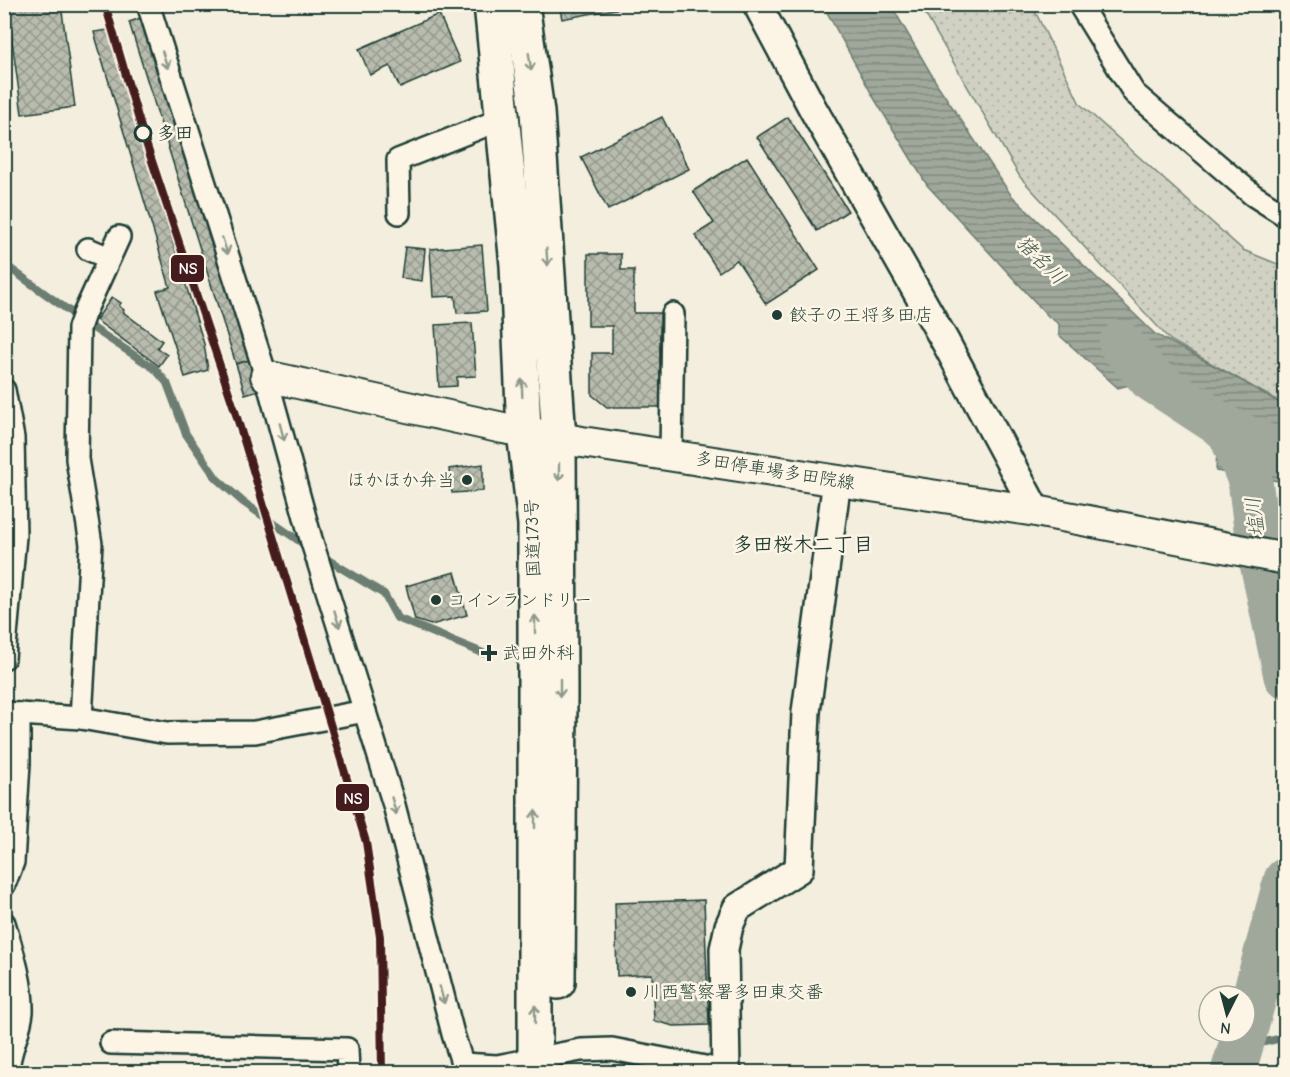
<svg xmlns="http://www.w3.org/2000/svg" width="1290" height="1077" font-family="'Comic Neue','Klee One',sans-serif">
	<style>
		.grass { fill: url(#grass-dots); stroke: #78877b; stroke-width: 1.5 }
		.water { fill: url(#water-rules); stroke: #6c7d72; stroke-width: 1.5 }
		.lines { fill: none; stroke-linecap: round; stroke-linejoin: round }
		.stream { stroke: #6c7d72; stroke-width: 8 }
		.river { stroke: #a0a89b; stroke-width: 45 }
		.building { fill: url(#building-cross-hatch); stroke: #1f3d34; stroke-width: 1.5 }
		.minor-casing { stroke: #1f3d34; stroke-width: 26 }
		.tertiary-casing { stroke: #1f3d34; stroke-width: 32 }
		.secondary-casing { stroke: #1f3d34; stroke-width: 34 }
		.trunk-casing { stroke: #1f3d34; stroke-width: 38 }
		.minor { stroke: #fcf5e5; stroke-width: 21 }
		.tertiary { stroke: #fcf5e5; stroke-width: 27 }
		.secondary { stroke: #fcf5e5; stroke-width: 30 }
		.trunk { stroke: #fcf5e5; stroke-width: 33 }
		.rail-1-casing { stroke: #fcf5e5; stroke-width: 12 }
		.rail-1 { stroke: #451c1d; stroke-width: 8 }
		.oneway { stroke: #8e998c }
		.stop-dot { fill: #fcf5e5; stroke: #1f3d34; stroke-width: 3 }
		.poi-dot { fill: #1f3d34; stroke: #fcf5e5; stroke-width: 2 }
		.labels { text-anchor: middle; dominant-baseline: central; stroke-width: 5; stroke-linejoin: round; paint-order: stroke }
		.stop-label { font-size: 18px; font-weight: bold; fill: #1f3d34; stroke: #fcf5e5; text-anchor: start }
		.poi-label { font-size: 18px; fill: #1f3d34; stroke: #fcf5e5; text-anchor: start }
		.street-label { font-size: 18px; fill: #1f3d34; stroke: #fcf5e5 }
		.water-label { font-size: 20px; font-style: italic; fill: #465d53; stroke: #fcf5e5 }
		.neighbourhood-label { font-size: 20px; font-weight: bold; fill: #1f3d34; stroke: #fcf5e5 }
		.line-badge { stroke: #fcf5e5; stroke-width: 2 }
		.badge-label { font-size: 16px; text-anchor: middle; font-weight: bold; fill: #fff }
	</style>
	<defs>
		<pattern id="grass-dots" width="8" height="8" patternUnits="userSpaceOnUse" patternTransform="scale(1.5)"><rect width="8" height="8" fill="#d0d1c2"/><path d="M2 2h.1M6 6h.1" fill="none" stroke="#b2b4a7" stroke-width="1.8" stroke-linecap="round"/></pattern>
		<pattern id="water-rules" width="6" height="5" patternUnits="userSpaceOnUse" patternTransform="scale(1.5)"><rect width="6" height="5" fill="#a0a89b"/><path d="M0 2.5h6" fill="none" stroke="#828a7f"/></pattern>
		<pattern id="building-cross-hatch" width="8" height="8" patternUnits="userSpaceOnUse" patternTransform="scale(1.5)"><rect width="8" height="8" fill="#b8bcae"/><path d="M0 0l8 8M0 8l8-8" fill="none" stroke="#959a8e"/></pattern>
	</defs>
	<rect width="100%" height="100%" fill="#f3eede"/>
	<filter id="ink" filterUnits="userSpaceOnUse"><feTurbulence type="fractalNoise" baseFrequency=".0167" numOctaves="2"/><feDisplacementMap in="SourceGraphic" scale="12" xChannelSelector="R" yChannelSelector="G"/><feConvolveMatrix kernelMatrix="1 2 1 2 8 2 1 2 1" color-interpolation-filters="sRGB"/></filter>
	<g filter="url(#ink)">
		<path class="grass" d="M920 5H1032L1080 104 1243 250 1285 267V405L1170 340 1020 177Z"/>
		<path class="water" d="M823 5H891L937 84 1011 195 1155 334 1235 377 1285 406V482L1216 471 1217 448 1203 421 1183 403 1187 392 1171 386 1160 391 1144 383 1134 390 1129 385 1118 388 1059 335V324L1049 317 927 185 874 98Z"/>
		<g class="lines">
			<g class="stream">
				<path d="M4 264 90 326 155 369 167 383 186 434 217 479 243 502 308 547"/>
				<path d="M320 555 384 594 397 618 483 653"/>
				<path d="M1240 1048 1286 1037"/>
			</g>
			<g class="river">
				<path d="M1121 344 1151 379 1229 430 1286 455"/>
				<path d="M1229 430 1250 480 1258 544 1286 676"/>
				<path d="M1245 1031 1286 880"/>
				<path d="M1233 1072 1245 1032"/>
			</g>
		</g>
		<g class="building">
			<path d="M7 4H61L75 107 22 114Z"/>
			<path d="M559 4H643L562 19Z"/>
			<path d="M439 14 460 62 400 88 390 66 370 75 359 49Z"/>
			<path d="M141 18 250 360 236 364 129 22Z"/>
			<path d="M108 30 204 344 208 370 185 377 157 291 170 287 94 32Z"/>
			<path d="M662 117 689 169 608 210 581 157Z"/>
			<path d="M788 117 848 211 817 231 757 137Z"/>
			<path d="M747 157 819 270 766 304 737 260 719 272 695 235 714 223 693 191Z"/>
			<path d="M482 245 487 311 457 313 455 296 433 297 430 249Z"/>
			<path d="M405 247 425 249 422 281 401 278Z"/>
			<path d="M588 254H621V270H634V313H660V407H607L592 395V353H612V326H588Z"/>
			<path d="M112 297 121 303 119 306 124 310 123 312 162 341 157 348 167 355 159 366 96 320Z"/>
			<path d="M472 323 476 376 457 377V386L439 387 435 325Z"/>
			<path d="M253 359 262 389 245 394 236 364Z"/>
			<path d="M483 464V491L452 493 449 469Z"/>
			<path d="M455 572 467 615 431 625 415 620 406 586Z"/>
			<path d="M704 900 709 1025 674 1026 654 1021 652 974 617 976 615 903Z"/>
		</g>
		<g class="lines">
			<g class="minor-casing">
				<g id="minor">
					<path d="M148 4 266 376 311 539 394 805 453 1034 465 1072"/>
					<path d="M1079 4 1134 93 1253 195 1286 216"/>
					<path d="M399 213 398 160 502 119"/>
					<path d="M88 249 109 258"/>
					<path d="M4 390 13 438 15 536 4 658"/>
					<path d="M671 455 673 314"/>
					<path d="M4 713 81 718 167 733 255 732 365 711"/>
					<path d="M81 718 91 544 77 459 79 328 84 314 119 237"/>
					<path d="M4 885 13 862 19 763V714"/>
					<path d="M4 923C12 950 23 984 22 1012 20 1033 8 1052 8 1072"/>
					<path d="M111 1043 347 1049 348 1072"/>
					<path d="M462 1064 497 1066 581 1050 612 1049 731 1072"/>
				</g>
			</g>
			<g class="tertiary-casing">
				<g id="tertiary">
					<path d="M757 4 813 109 946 343 1036 511"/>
					<path d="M726 1072 724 949 729 926 737 908 799 869 806 712 837 480"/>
				</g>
			</g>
			<g class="secondary-casing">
				<path id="secondary" d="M266 376 503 428 582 442 1036 511 1286 559"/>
			</g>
			<g class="trunk-casing">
				<g id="trunk">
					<path d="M491 4 517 265 524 432 535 524V1072"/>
					<path d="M522 4 537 112 559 438 560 693 558 982"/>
				</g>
			</g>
			<use href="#minor" class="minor"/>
			<use href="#tertiary" class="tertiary"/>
			<use href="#secondary" class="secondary"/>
			<use href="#trunk" class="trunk"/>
			<g class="rail-1-casing">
				<path id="rail-1" d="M105 4 143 134 235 411 366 842 380 937 382 1072"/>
			</g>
			<use href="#rail-1" class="rail-1"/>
		</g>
		<defs><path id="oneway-shaft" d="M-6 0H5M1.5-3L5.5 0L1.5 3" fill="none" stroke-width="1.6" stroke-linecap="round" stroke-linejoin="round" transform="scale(1.5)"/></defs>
		<g class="oneway">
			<use href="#oneway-shaft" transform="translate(165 60) rotate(72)"/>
			<use href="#oneway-shaft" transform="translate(530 62) rotate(82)"/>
			<use href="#oneway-shaft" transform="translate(225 246) rotate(72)"/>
			<use href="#oneway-shaft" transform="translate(547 257) rotate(86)"/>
			<use href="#oneway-shaft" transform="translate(522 388) rotate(-92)"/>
			<use href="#oneway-shaft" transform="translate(282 432) rotate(75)"/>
			<use href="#oneway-shaft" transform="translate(559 472) rotate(90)"/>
			<use href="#oneway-shaft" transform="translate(337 619) rotate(73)"/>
			<use href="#oneway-shaft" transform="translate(535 624) rotate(-90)"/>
			<use href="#oneway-shaft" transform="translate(560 688) rotate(90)"/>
			<use href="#oneway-shaft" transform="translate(394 806) rotate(74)"/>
			<use href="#oneway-shaft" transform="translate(535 819) rotate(-90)"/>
			<use href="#oneway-shaft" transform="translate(442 995) rotate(75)"/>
			<use href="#oneway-shaft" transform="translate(535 1014) rotate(-90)"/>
		</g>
	</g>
	<circle class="stop-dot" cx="143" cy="133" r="8"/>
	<g class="poi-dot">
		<circle cx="777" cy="315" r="6"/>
		<circle cx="467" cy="480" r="6"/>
		<circle cx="436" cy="600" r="6"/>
		<path d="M486 644h6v6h6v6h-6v6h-6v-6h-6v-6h6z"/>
		<circle cx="631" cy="992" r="6"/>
	</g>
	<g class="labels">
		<g class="stop-label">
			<text x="157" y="133">多田</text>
		</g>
		<g class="poi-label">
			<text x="789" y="315">餃子の王将多田店</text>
			<text x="455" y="480" text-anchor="end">ほかほか弁当</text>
			<text x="448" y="600">コインランドリー</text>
			<text x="502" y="653">武田外科</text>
			<text x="643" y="992">川西警察署多田東交番</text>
		</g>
		<g class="street-label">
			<text transform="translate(775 471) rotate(9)">多田停車場多田院線</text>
			<text transform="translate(533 538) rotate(-92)">国道173号</text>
		</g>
		<g class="water-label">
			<text transform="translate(1041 260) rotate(45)">猪名川</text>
			<text transform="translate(1255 517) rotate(-97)">塩川</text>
		</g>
		<g class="neighbourhood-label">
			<text x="803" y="544">多田桜木二丁目</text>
		</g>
	</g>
	<g class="line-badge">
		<rect x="170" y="254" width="35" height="29" rx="6" fill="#451c1d"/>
		<rect x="335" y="783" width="35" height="29" rx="6" fill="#451c1d"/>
	</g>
	<g class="badge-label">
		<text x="188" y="274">NS</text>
		<text x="353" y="804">NS</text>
	</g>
	<rect width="1290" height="1077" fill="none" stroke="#fcf5e5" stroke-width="24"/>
	<rect x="12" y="12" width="1266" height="1053" fill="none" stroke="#1f3d34" stroke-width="2" filter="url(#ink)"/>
	<g transform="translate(1227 1014) rotate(186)"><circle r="28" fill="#fcf5e5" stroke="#a4ab9e" stroke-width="1.5"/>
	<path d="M0-4.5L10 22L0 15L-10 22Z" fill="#1f3d34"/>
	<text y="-9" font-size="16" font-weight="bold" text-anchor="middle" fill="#1f3d34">N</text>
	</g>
</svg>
